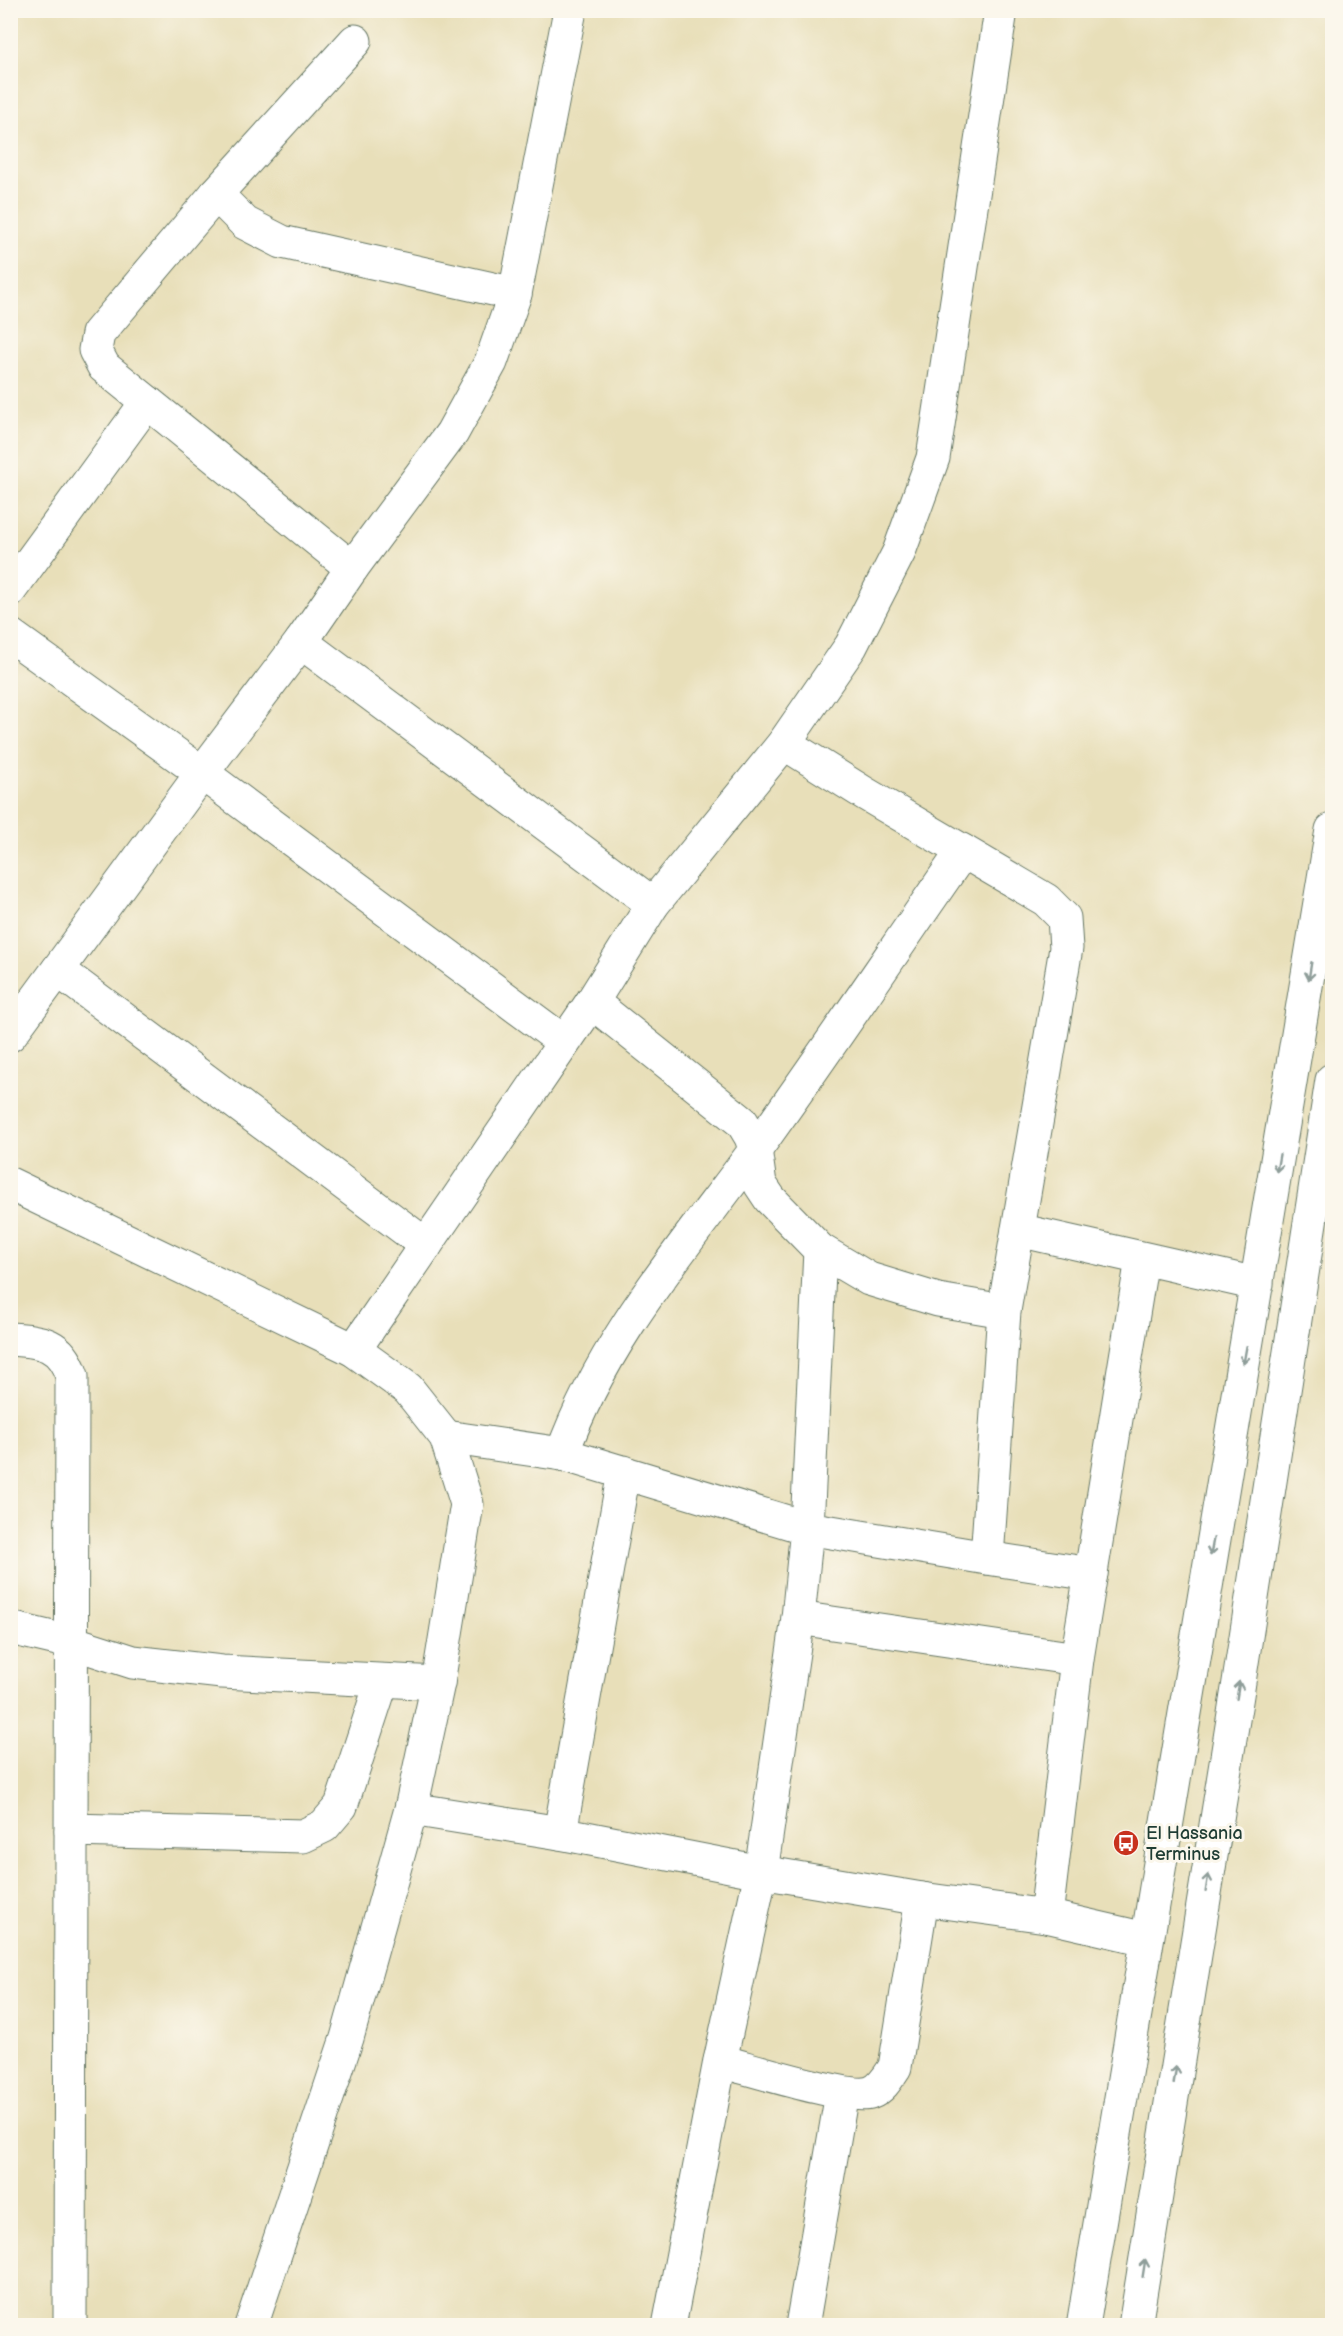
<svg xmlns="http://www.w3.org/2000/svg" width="1343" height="2336" font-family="'Balsamiq Sans',sans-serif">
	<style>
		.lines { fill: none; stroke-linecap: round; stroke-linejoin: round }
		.minor-casing { stroke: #657663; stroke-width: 35 }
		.trunk-casing { stroke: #657663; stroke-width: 35 }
		.minor { stroke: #fff; stroke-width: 33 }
		.trunk { stroke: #fff; stroke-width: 33 }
		.oneway { stroke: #8f9e9a }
		.labels { text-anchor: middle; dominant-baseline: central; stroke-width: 6; stroke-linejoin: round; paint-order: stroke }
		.poi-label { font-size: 18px; fill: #1f3d34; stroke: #fbf7ec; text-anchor: start }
	</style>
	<rect width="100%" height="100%" fill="#fbf7ec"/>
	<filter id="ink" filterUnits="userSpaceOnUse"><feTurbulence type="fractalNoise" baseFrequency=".0167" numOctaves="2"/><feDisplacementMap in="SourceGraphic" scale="12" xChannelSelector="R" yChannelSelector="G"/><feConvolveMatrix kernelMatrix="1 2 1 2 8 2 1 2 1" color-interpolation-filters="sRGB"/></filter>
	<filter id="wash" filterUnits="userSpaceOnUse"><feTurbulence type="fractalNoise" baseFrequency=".008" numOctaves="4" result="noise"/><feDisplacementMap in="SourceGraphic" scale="24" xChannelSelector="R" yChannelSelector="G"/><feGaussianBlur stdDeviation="1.35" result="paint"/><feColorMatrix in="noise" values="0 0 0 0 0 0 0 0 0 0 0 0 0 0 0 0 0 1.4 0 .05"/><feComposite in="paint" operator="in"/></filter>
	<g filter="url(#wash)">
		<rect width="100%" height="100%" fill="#e8dfb9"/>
	</g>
	<g filter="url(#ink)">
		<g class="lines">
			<g class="minor-casing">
				<g id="minor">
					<path d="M216 194 245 223 282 242 515 294"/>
					<path d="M352 568 104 367 95 350 98 334 216 194 355 41"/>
					<path d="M10 590 147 402"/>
					<path d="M10 635 202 773 564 1042"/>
					<path d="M301 642 653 904"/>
					<path d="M58 970 426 1245"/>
					<path d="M592 1002 742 1122 751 1137 755 1149 760 1184 770 1199 820 1250 869 1279 938 1300 1004 1311 1066 948 1064 918 1046 900 864 793 784 743"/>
					<path d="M10 1035 202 773 301 642 352 568 452 433 491 362 515 294 570 10"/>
					<path d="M10 1184 354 1350 408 1389 446 1437 467 1504 438 1683 411 1809 347 2038 251 2326"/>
					<path d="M1018 1230 1257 1284"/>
					<path d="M820 1250 807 1528 987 1558 1004 1311"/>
					<path d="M10 1339C42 1341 61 1343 72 1376 74 1692 70 2009 70 2326"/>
					<path d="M354 1350 592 1002 653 904 784 743 851 646 899 552 933 458 1001 10"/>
					<path d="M446 1437 562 1454C604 1338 684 1247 756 1149 827 1051 894 950 963 851"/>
					<path d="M562 1454 807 1528 798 1618 761 1872 720 2061 669 2326"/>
					<path d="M624 1472 560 1833 761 1872 922 1899 1046 1916 1146 1939"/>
					<path d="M987 1558 1091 1574"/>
					<path d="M798 1618 1077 1659"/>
					<path d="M10 1628 74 1643 133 1662 222 1672 438 1683"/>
					<path d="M411 1809 560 1833"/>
					<path d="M71 1830 303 1836 324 1826 341 1806 382 1681"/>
					<path d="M1046 1916 1077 1659 1142 1259"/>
					<path d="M720 2061C748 2068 848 2100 870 2093 882 2089 889 2076 895 2067L922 1899"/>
					<path d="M802 2326 842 2093"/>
				</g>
			</g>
			<g class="trunk-casing">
				<g id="trunk">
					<path d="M1083 2326 1332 830"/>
					<path d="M1135 2326 1237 1695 1332 1080"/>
				</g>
			</g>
			<use href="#minor" class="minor"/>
			<use href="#trunk" class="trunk"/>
		</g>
		<defs><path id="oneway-shaft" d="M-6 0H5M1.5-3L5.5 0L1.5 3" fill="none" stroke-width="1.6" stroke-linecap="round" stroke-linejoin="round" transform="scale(1.5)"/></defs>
		<g class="oneway">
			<use href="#oneway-shaft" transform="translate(1310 971) rotate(99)"/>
			<use href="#oneway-shaft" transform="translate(1278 1163) rotate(100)"/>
			<use href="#oneway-shaft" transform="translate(1245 1355) rotate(100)"/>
			<use href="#oneway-shaft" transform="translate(1212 1547) rotate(100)"/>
			<use href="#oneway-shaft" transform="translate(1238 1690) rotate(-81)"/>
			<use href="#oneway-shaft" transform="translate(1207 1883) rotate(-81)"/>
			<use href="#oneway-shaft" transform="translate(1175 2075) rotate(-81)"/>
			<use href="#oneway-shaft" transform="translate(1144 2268) rotate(-81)"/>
		</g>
	</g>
	<defs>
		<g id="bus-disc" transform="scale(1.35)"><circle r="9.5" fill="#c8321e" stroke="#fbf7ec"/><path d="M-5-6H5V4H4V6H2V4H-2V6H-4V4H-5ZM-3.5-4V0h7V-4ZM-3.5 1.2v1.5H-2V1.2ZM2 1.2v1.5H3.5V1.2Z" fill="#fff"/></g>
	</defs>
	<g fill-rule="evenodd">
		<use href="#bus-disc" x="1126" y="1843"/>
	</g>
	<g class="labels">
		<g class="poi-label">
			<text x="1146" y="1833">El Hassania<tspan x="1146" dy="21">Terminus</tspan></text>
		</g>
	</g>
	<rect width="1343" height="2336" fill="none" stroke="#fbf7ec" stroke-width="36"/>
</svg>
